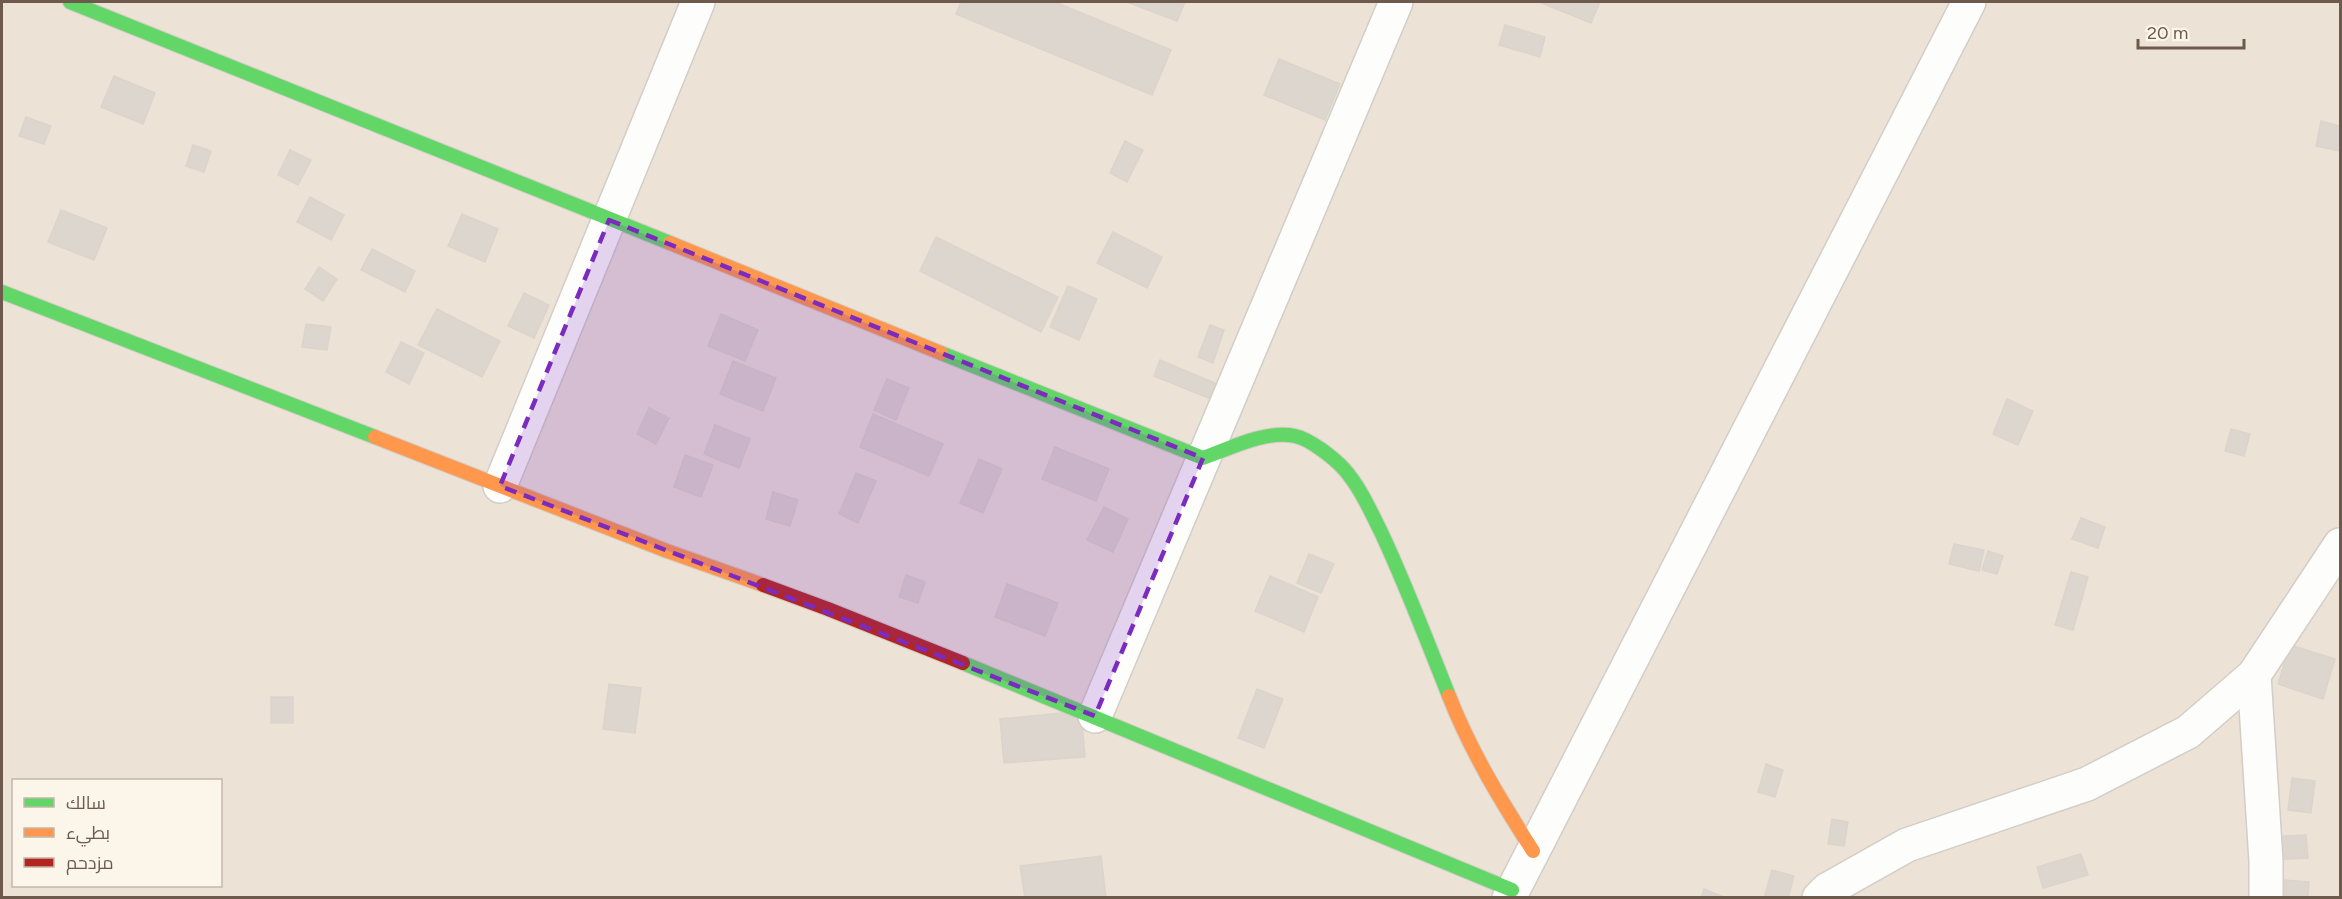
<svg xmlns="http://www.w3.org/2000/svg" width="2342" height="899" font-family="Figtree,Cairo,sans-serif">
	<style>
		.residential { fill: #ece3d6; fill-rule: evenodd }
		.building { fill: #ddd6ce; stroke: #dcd4cb; stroke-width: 1.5 }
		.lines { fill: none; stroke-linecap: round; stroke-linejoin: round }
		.street-casing { stroke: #d2cdc7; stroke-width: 36 }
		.fast-casing { stroke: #d3cdc7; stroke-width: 16 }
		.slow-casing { stroke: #d3cdc7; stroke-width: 16 }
		.jam-casing { stroke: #d3cdc7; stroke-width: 16 }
		.street { stroke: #fdfdfc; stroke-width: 33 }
		.fast { stroke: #63d668; stroke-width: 14 }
		.slow { stroke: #ff974d; stroke-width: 14 }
		.jam { stroke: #b3261e; stroke-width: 14 }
		.marked { fill: #7b2cbf; fill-opacity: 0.2; stroke: #7b2cbf; stroke-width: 4.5; stroke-dasharray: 12 8; stroke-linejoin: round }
	</style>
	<rect width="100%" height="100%" fill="#f4f0e8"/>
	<path class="residential" d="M2 2H2340V897L2 898ZM14 780H220V886H14Z"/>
	<g class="building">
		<path d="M961 2H1055L1171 50 1152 95 956 14Z"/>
		<path d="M1127 2H1185L1177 21Z"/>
		<path d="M1539 2H1600L1591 23Z"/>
		<path d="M1505 25 1545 37 1540 57 1499 45Z"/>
		<path d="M1279 59 1340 84 1325 120 1264 95Z"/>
		<path d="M114 76 155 93 143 124 101 107Z"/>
		<path d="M26 117 51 126 44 144 19 136Z"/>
		<path d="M2321 121 2340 126V151L2316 146Z"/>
		<path d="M1125 141 1143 150 1127 182 1110 173Z"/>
		<path d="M193 145 211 151 204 172 186 166Z"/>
		<path d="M290 150 311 160 298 185 278 175Z"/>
		<path d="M310 197 344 215 331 240 297 222Z"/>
		<path d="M61 210 107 228 94 260 48 242Z"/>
		<path d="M462 214 498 229 485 262 448 246Z"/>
		<path d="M1113 232 1162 257 1147 288 1097 263Z"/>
		<path d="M936 237 1058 297 1041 332 920 271Z"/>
		<path d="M372 249 415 271 405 292 361 270Z"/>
		<path d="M319 267 337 279 323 301 305 289Z"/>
		<path d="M1068 286 1097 299 1079 340 1050 327Z"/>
		<path d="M524 293 549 305 534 338 508 326Z"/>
		<path d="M437 309 500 341 482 377 418 345Z"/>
		<path d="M721 314 758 330 745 361 708 346Z"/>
		<path d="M306 324 331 327 327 350 302 347Z"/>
		<path d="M1210 325 1224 330 1213 363 1198 357Z"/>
		<path d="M401 342 424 353 409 384 386 372Z"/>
		<path d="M1160 360 1217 384 1211 399 1154 376Z"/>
		<path d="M733 361 776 378 763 411 720 394Z"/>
		<path d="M887 379 909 388 896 420 874 410Z"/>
		<path d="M2007 399 2033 411 2018 445 1993 434Z"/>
		<path d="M649 408 669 418 656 444 637 434Z"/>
		<path d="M873 414 943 444 929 476 860 447Z"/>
		<path d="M715 425 750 439 739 468 704 454Z"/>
		<path d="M2231 429 2250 434 2244 456 2225 451Z"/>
		<path d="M1055 447 1109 469 1096 501 1042 479Z"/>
		<path d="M685 455 713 465 701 497 674 487Z"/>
		<path d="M979 459 1002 469 983 513 960 503Z"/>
		<path d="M856 473 876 481 858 523 839 514Z"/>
		<path d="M773 492 798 500 790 526 766 519Z"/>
		<path d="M1104 507 1128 519 1113 552 1087 540Z"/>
		<path d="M2081 518 2105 527 2098 548 2072 539Z"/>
		<path d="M1954 544 1984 550 1979 571 1949 564Z"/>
		<path d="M1988 551 2003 556 1997 574 1982 570Z"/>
		<path d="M1309 554 1334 564 1321 593 1297 583Z"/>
		<path d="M2071 572 2088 577 2073 630 2055 625Z"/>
		<path d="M906 575 925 582 918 603 899 597Z"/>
		<path d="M1270 576 1318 597 1304 632 1255 611Z"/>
		<path d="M1007 584 1058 603 1045 636 995 617Z"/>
		<path d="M2290 645 2335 659 2323 699 2278 684Z"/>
		<path d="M609 684 641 688 635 733 603 729Z"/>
		<path d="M1257 689 1283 699 1264 748 1238 738Z"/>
		<rect x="271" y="697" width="22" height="26"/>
		<path d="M1081 711 1085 757 1004 763 1000 719Z"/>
		<path d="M1766 764 1783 770 1775 797 1758 792Z"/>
		<path d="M2292 778 2315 781 2311 813 2288 810Z"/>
		<path d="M1832 819 1848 822 1844 846 1828 844Z"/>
		<path d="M2306 835 2308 858 2267 860 2266 837Z"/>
		<path d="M2081 854 2088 875 2043 888 2037 867Z"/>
		<path d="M1101 856 1106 898H1025L1020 866Z"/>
		<path d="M1772 870 1794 876 1788 898H1764Z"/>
		<path d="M2259 878 2309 882 2308 898H2258Z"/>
		<path d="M1704 889 1726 898H1701Z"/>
	</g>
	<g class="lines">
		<g class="street-casing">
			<g id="street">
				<path d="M500 486 698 2"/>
				<path d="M2254 675 2266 861V898"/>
				<path d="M1095 716 1396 2"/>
				<path d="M1509 898 1969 2"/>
				<path d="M1819 898 1827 890 1907 845 2087 784 2188 732 2254 675 2340 545"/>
			</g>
		</g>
		<g class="fast-casing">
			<g id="fast">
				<path d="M70 2 670 243"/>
				<path d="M2 292 375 437"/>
				<path d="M941 353 1203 458C1231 448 1265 430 1295 436 1310 439 1334 458 1344 469 1360 487 1370 510 1381 532 1406 585 1427 641 1449 696"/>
				<path d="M963 663 1512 890"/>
			</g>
		</g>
		<g class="slow-casing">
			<g id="slow">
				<path d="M670 243 941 353"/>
				<path d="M375 437 667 551 763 585"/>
				<path d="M1449 696C1471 752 1501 801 1533 851"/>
			</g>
		</g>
		<g class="jam-casing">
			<path id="jam" d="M763 585 828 609 963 663"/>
		</g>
		<use href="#street" class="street"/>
		<use href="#fast" class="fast"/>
		<use href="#slow" class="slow"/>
		<use href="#jam" class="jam"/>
	</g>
	<path class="marked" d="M609 220 1203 458 1095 716 500 486Z"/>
	<rect width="2342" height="899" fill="none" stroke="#6d5a4d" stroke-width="6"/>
	<rect x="12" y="779" width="210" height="108" fill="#fcf5e9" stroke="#c3b7ab" stroke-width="1.5"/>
	<rect x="24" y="798" width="30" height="9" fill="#63d668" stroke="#c3b7ab" stroke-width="1.5"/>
	<text x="66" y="809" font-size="18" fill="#6d5a4d">سالك</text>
	<rect x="24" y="828" width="30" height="9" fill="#ff974d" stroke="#c3b7ab" stroke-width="1.5"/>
	<text x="66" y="839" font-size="18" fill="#6d5a4d">بطيء</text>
	<rect x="24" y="858" width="30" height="9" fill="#b3261e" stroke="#c3b7ab" stroke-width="1.5"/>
	<text x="66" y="869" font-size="18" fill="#6d5a4d">مزدحم</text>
	<path d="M2138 39v9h106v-9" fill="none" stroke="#6d5a4d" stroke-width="3"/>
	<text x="2147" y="39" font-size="18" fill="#6d5a4d" stroke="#fcf5e9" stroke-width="4.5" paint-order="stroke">20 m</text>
</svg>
